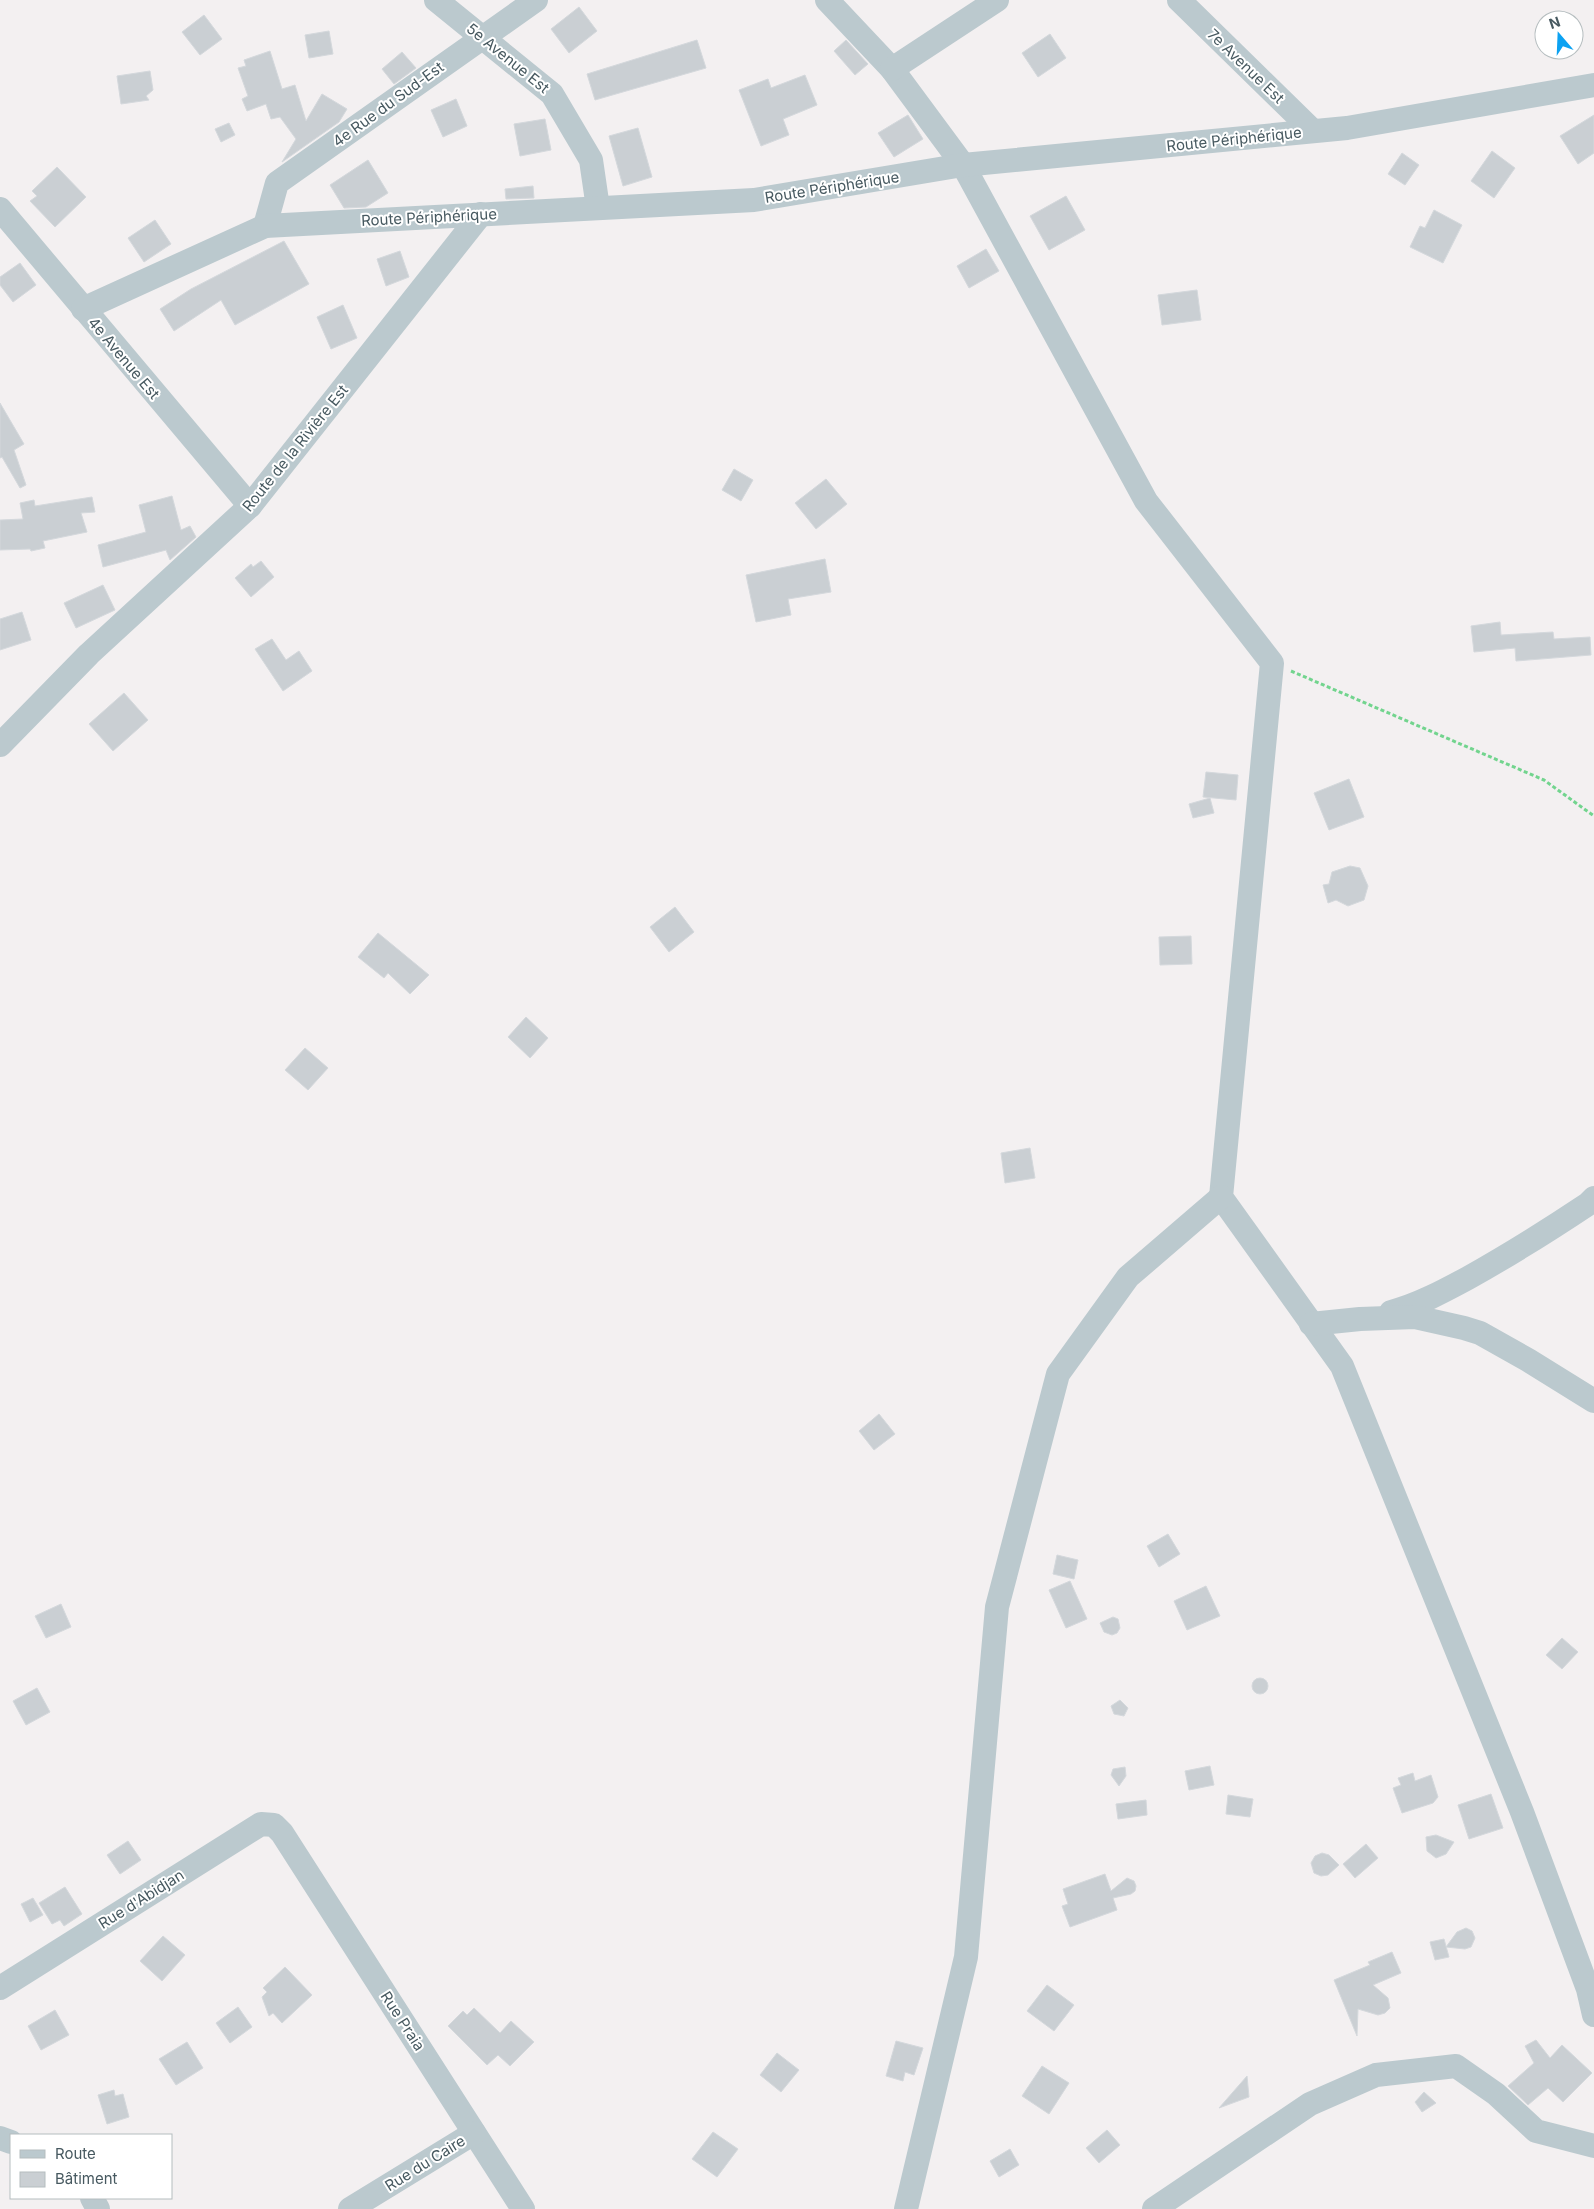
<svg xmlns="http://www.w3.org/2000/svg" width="1594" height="2209" font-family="Inter,sans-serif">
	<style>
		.building { fill: #cacfd3; stroke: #d4d8dc }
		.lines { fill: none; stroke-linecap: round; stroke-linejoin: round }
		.path { stroke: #72d48e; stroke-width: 3; stroke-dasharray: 4 2.5; stroke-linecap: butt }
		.minor { stroke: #bbc9ce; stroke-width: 24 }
		.labels { text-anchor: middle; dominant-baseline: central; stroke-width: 4; stroke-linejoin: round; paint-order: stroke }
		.street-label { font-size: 15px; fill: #475960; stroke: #fff }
	</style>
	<rect width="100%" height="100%" fill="#f3f0f1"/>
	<g class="building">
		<path d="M579 7 597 31 569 53 551 29Z"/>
		<path d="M204 15 222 39 200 55 182 32Z"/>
		<path d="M329 31 333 54 309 58 305 35Z"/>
		<path d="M1050 34 1066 58 1038 77 1022 53Z"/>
		<path d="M697 40 706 68 595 100 587 74Z"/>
		<path d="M846 40 868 64 855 75 834 51Z"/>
		<path d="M270 51 282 89 295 85 306 121 322 94 347 109 339 122 282 162 296 139 280 117 271 119 266 104 247 111 242 99 248 96 238 68 246 66 244 60Z"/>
		<path d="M402 52 416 68 394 84 382 69Z"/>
		<path d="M150 71 153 90 146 96 149 100 121 104 117 76Z"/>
		<path d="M805 75 817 105 783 119 789 135 761 146 739 90 768 79 771 88Z"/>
		<path d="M456 99 467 126 443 137 431 110Z"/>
		<path d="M908 115 923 139 894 157 878 133Z"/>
		<path d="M1594 115V153L1578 164 1560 136Z"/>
		<path d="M545 119 551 150 520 156 514 124Z"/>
		<path d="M229 123 235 135 221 142 215 129Z"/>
		<path d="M638 128 652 177 623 186 609 136Z"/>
		<path d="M1492 151 1515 168 1494 198 1471 181Z"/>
		<path d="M1402 153 1419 165 1405 185 1388 174Z"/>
		<path d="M368 160 388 193 366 207 344 208 330 185Z"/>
		<path d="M57 167 86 197 55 227 30 201 37 196 32 191Z"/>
		<path d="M533 186 534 198 506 199 505 189Z"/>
		<path d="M1066 196 1085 230 1049 250 1030 216Z"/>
		<path d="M1434 210 1462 225 1443 263 1410 247 1420 226 1425 228Z"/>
		<path d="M155 220 171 244 144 262 128 238Z"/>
		<path d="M284 241 309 284 235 325 221 300 174 331 160 309 191 289Z"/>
		<path d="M986 249 999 271 969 288 957 266Z"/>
		<path d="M400 251 409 277 386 286 377 259Z"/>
		<path d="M20 263 36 285 13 302 0 285V277Z"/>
		<path d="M1197 290 1201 320 1162 325 1158 295Z"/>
		<path d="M343 305 357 338 331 349 317 317Z"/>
		<path d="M0 403 24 444 14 450 26 485 20 488 2 457 0 458Z"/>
		<path d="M734 469 753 480 741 501 722 490Z"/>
		<path d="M826 479 847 504 816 529 795 503Z"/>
		<path d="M172 496 181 530 190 526 196 537 170 560 166 550 103 567 98 545 146 532 139 505Z"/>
		<path d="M92 497 95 512 81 513 87 532 43 541 45 548 31 551 30 549 0 550V520L23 519 20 503 34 500 35 506Z"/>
		<path d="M825 559 831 592 788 599 791 615 756 622 746 575Z"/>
		<path d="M261 561 274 577 251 597 235 578 251 564 253 567Z"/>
		<path d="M103 585 115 610 76 628 64 603Z"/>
		<path d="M22 612 31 640 0 650V619Z"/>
		<path d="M1500 622 1501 635 1553 632 1554 639 1590 637 1591 655 1516 661 1515 648 1474 652 1471 626Z"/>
		<path d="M272 639 286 660 299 651 312 671 283 691 255 649Z"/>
		<path d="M124 693 148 720 113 751 89 724Z"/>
		<path d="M1206 772 1238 775 1236 800 1203 797Z"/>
		<path d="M1349 779 1364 817 1329 830 1314 793Z"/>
		<path d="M1210 798 1214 813 1193 818 1189 804Z"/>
		<path d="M1350 866 1360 868 1368 886 1364 900 1348 906 1336 900 1328 903 1323 885 1329 884 1332 872Z"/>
		<path d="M675 907 694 932 669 952 650 927Z"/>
		<path d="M378 933 429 975 410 994 388 973 384 978 358 957Z"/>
		<path d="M1191 936 1192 964 1160 965 1159 937Z"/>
		<path d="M526 1017 548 1038 530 1058 508 1037Z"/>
		<path d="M305 1048 328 1068 308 1090 285 1070Z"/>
		<path d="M1030 1148 1035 1178 1005 1183 1001 1153Z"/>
		<path d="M879 1414 895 1434 874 1450 859 1431Z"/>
		<path d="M1168 1534 1180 1554 1159 1567 1147 1546Z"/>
		<path d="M1057 1555 1078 1560 1074 1579 1053 1574Z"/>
		<path d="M1070 1581 1087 1619 1066 1628 1049 1590Z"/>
		<path d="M1206 1586 1220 1616 1187 1630 1174 1601Z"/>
		<path d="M61 1604 71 1627 46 1638 35 1616Z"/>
		<path d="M1113 1617 1118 1619 1120 1628 1117 1633 1112 1635 1104 1632 1100 1623Z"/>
		<path d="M1562 1638 1578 1652 1562 1669 1546 1655Z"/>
		<circle cx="1260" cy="1686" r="8"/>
		<path d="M37 1688 50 1712 26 1725 13 1701Z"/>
		<path d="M1120 1700 1128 1708 1124 1716 1114 1714 1111 1706Z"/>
		<path d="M1210 1766 1214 1785 1189 1790 1185 1771Z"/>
		<path d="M1125 1767 1126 1776 1119 1786 1111 1775 1113 1769Z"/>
		<path d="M1413 1773 1415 1781 1431 1775 1438 1797 1433 1803 1402 1813 1393 1788 1401 1785 1398 1778Z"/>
		<path d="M1491 1794 1503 1828 1469 1839 1458 1805Z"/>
		<path d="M1228 1795 1253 1799 1250 1817 1226 1814Z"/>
		<path d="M1146 1800 1147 1815 1118 1819 1116 1804Z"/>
		<path d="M1436 1835 1454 1842 1446 1854 1436 1858 1427 1851 1426 1837Z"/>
		<path d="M128 1841 141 1860 120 1874 107 1855Z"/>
		<path d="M1366 1844 1378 1858 1355 1878 1343 1864Z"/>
		<path d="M1322 1853 1329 1855 1339 1865 1328 1875 1321 1876 1314 1873 1311 1863 1315 1856Z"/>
		<path d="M1105 1874 1111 1891 1127 1878 1134 1881 1136 1886 1135 1891 1131 1894 1113 1898 1117 1910 1070 1927 1062 1906 1068 1904 1063 1889Z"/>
		<path d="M65 1887 82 1914 64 1926 60 1920 52 1924 39 1903Z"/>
		<path d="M33 1898 43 1915 30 1922 21 1904Z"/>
		<path d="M1466 1928 1472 1931 1475 1938 1471 1947 1465 1949 1446 1947 1457 1932Z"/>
		<path d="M163 1936 185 1955 162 1981 140 1961Z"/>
		<path d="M1444 1939 1449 1957 1435 1960 1430 1942Z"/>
		<path d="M1392 1952 1401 1973 1373 1985 1388 1998 1390 2008 1385 2013 1378 2015 1358 2009 1357 2036 1334 1980 1370 1965 1368 1962Z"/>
		<path d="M285 1967 312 1995 282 2023 273 2013 269 2016 262 1997 267 1992 263 1988Z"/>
		<path d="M1047 1985 1074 2005 1054 2031 1027 2011Z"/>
		<path d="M238 2007 252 2027 230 2043 216 2023Z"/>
		<path d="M474 2008 500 2033 511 2021 534 2042 510 2066 498 2055 487 2065 448 2026 463 2011 467 2015Z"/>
		<path d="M55 2010 69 2035 41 2050 28 2026Z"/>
		<path d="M1536 2040 1550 2058 1562 2045 1592 2073 1563 2102 1548 2088 1528 2105 1508 2086 1534 2063 1525 2046Z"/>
		<path d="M896 2041 923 2048 914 2075 905 2072 903 2081 886 2076Z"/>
		<path d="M187 2042 203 2068 176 2085 159 2059Z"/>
		<path d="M777 2053 799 2070 781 2092 760 2075Z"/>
		<path d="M1042 2066 1069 2083 1049 2114 1022 2096Z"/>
		<path d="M1247 2076 1249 2097 1219 2108Z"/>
		<path d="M114 2090 115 2096 123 2094 129 2117 107 2124 98 2095Z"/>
		<path d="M1424 2092 1436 2103 1422 2112 1415 2102Z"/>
		<path d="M1107 2130 1120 2145 1099 2163 1086 2148Z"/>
		<path d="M713 2132 738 2149 717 2177 692 2159Z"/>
		<path d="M1010 2149 1019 2165 999 2177 990 2161Z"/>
	</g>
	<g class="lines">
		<path class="path" d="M1291 671 1544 780 1594 816"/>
		<g class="minor">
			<path d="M436 0 552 94 591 160 598 208"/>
			<path d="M827 0 892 69 963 165 1146 501 1272 663 1221 1197 1342 1366 1522 1812 1588 1989 1594 2015"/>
			<path d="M1179 0 1313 131"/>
			<path d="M892 69 997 0"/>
			<path d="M0 209 250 506"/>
			<path d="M265 226 277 183 536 0"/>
			<path d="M83 309 265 226 754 200 963 165 1347 128 1594 85"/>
			<path d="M0 745 89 654 250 506 481 214"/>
			<path d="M1391 1312C1418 1305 1444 1291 1468 1278 1509 1255 1549 1230 1588 1204L1594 1198"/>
			<path d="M1311 1324 1360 1319 1415 1317 1464 1328 1480 1333 1528 1360 1594 1401"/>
			<path d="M0 1988 261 1824 274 1825 282 1833 523 2209"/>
			<path d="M0 2138 11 2142"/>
			<path d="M92 2198 98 2209"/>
			<path d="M350 2209 474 2133"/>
			<path d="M906 2209 966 1957 997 1607 1058 1374 1128 1277 1221 1197"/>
			<path d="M1154 2209 1310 2104 1376 2075 1456 2066 1496 2094 1536 2131 1594 2146"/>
		</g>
	</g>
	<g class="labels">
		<g class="street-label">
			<text transform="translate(508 58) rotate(39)">5e Avenue Est</text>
			<text transform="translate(1246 66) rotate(44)">7e Avenue Est</text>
			<text transform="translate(388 104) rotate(-36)">4e Rue du Sud-Est</text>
			<text transform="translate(1234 139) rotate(-6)">Route Périphérique</text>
			<text transform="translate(832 187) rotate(-9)">Route Périphérique</text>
			<text transform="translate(429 217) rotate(-3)">Route Périphérique</text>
			<text transform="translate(124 358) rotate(50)">4e Avenue Est</text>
			<text transform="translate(295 448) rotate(-51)">Route de la Rivière Est</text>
			<text transform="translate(141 1899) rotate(-32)">Rue d'Abidjan</text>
			<text transform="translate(403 2021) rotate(57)">Rue Praia</text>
			<text transform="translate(425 2163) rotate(-32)">Rue du Caire</text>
		</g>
	</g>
	<rect x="10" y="2134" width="162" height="65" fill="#ffffff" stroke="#b5bdbf"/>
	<rect x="20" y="2150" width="25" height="8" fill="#bbc9ce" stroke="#b5bdbf"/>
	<text x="55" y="2159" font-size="15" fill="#475960">Route</text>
	<rect x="20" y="2172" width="25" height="15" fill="#cacfd3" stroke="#b5bdbf"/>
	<text x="55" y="2184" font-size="15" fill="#475960">Bâtiment</text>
	<g transform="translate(1559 35) rotate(341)"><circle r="24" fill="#ffffff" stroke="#b5bdbf"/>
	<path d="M0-4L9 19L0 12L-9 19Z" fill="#0ca2f2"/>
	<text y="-8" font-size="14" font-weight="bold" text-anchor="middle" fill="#475960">N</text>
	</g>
</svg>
